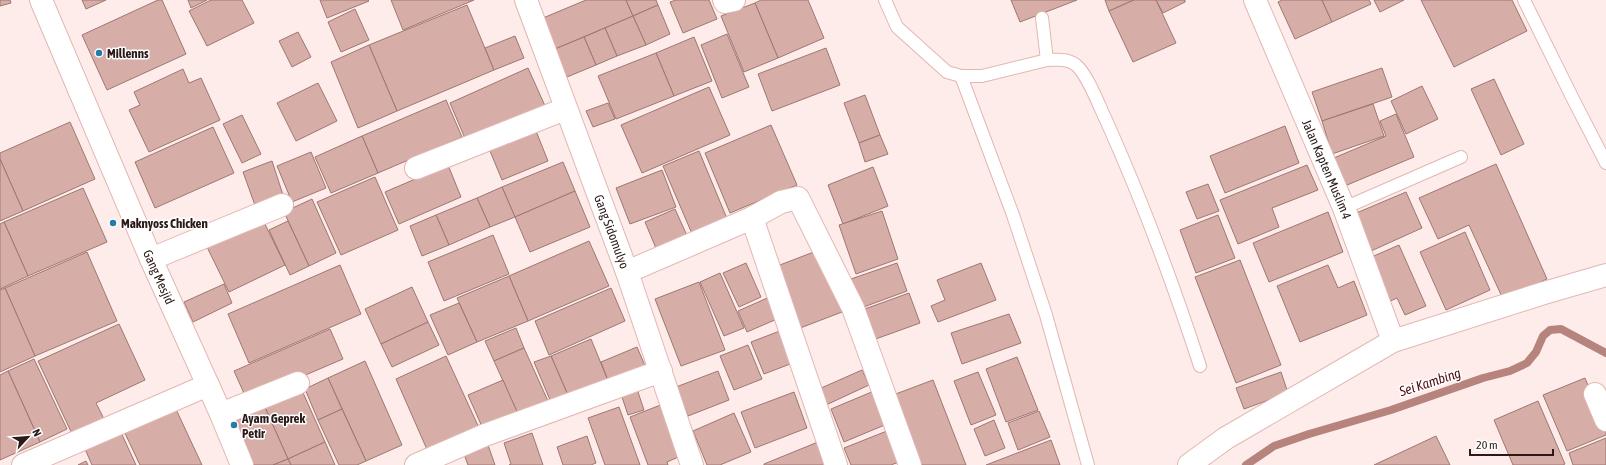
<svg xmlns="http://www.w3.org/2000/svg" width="1606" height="465" font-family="'Asap Condensed',sans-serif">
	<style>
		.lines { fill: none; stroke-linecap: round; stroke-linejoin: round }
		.stream { stroke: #b6837d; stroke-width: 8 }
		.building { fill: #d7ada7; stroke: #9e7772 }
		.lane-casing { stroke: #e2b7b2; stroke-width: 14 }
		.street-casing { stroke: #e2b7b2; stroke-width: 24 }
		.lane { stroke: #fff; stroke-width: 12 }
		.street { stroke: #fff; stroke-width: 22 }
		.poi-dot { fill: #237caa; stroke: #fff; stroke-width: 1.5 }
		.labels { text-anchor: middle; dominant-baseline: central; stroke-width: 3; stroke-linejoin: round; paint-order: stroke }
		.poi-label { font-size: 13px; font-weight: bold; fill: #2a1a18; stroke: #fff; text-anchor: start }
		.street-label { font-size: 13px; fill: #2a1a18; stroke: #fff }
		.water-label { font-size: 14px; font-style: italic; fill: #50110f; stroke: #fff }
	</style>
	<rect width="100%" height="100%" fill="#feecea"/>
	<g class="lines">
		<path class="stream" d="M1246 465 1274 446 1309 434 1391 410 1483 378 1510 371 1527 363 1536 352 1543 336 1550 330 1561 329 1606 353"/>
	</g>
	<g class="building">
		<path d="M0 0H10L11 3 0 6Z"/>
		<path d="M82 0H106L86 9Z"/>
		<path d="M158 0H162L186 54 107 90 82 35Z"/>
		<path d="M188 0H207L191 8Z"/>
		<path d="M211 0H242L254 23 207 46 189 11Z"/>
		<path d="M320 0H368L369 1 327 18Z"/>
		<path d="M391 0H474L403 30Z"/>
		<path d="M586 0H626L633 16 555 49 543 18Z"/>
		<path d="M626 0H656L658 5 633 16Z"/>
		<path d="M676 0H709L717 19 683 33 670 2Z"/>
		<path d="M761 0H808L824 38 778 58 755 3Z"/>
		<path d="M1011 0H1077L1020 22Z"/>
		<path d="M1105 0H1134L1109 11Z"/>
		<path d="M1134 0H1156L1176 43 1133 62 1109 11Z"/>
		<path d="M1156 0H1185V2L1163 13Z"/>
		<path d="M1282 0H1322L1332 22 1295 39 1278 2Z"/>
		<path d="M1322 0H1369L1371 4 1332 22Z"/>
		<path d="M1374 0H1404L1380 12Z"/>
		<path d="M1421 0H1512L1527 31 1454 67Z"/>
		<path d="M755 3 778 58 744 72 721 16Z"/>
		<path d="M467 5 494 70 397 111 369 45Z"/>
		<path d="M658 5 670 34 646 45 633 16Z"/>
		<path d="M355 9 369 40 341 52 328 22Z"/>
		<path d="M633 16 646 45 617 56 605 28Z"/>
		<path d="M605 28 617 56 596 65 584 37Z"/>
		<path d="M298 32 311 57 292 67 279 41Z"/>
		<path d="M727 34 749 87 722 98 701 45Z"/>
		<path d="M515 36 524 58 494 70 485 48Z"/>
		<path d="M584 37 596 65 567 77 555 49Z"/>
		<path d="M694 37 712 81 674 96 656 53Z"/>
		<path d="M369 45 397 111 358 128 331 62Z"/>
		<path d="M826 48 840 85 772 111 758 74Z"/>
		<path d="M656 53 674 96 616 119 598 76Z"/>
		<path d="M528 68 546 108 467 143 450 103Z"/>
		<path d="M1382 68 1392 97 1322 121 1312 92Z"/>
		<path d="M183 69 189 83 201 78 220 120 149 152 129 110 140 105 134 92Z"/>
		<path d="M1494 79 1524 144 1501 155 1471 89Z"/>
		<path d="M318 83 337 121 296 141 277 103Z"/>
		<path d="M1422 86 1438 119 1406 134 1391 101Z"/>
		<path d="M709 87 730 135 642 173 621 125Z"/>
		<path d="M865 95 880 135 859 143 844 103Z"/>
		<path d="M446 100 462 137 378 173 362 136Z"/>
		<path d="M608 103 615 119 593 127 586 111Z"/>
		<path d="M1373 104 1384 136 1332 154 1322 121Z"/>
		<path d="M1396 114 1414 157 1340 188 1329 160 1386 136 1380 121Z"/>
		<path d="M242 115 261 154 242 163 223 124Z"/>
		<path d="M70 122 95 179 23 211 0 159V153Z"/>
		<path d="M771 125 797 185 730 213 705 153Z"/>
		<path d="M1285 126 1299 163 1225 193 1210 156Z"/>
		<path d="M213 127 234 173 155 208 135 162Z"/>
		<path d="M536 131 548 161 502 180 490 151Z"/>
		<path d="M880 135 888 154 865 162 859 143Z"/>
		<path d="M362 136 378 173 331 193 315 157Z"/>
		<path d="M699 151 728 221 693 236 663 166Z"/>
		<path d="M311 152 326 188 292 202 277 166Z"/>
		<path d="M0 159 23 211 0 221Z"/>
		<path d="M272 161 284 198 256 208 243 172Z"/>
		<path d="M563 162 575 191 515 217 502 187Z"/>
		<path d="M1496 164 1547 279 1503 299 1469 225 1438 239 1419 198Z"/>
		<path d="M448 165 461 197 399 224 385 192Z"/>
		<path d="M1307 165 1318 190 1272 208 1279 227 1238 244 1220 200Z"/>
		<path d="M873 167 888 206 843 224 828 185Z"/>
		<path d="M662 170 676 207 630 224 616 188Z"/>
		<path d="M375 177 398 230 341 255 317 202Z"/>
		<path d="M1208 184 1219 211 1197 219 1186 192Z"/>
		<path d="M502 187 515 217 490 227 477 198Z"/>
		<path d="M83 188 107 242 28 276 4 222Z"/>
		<path d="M575 191 590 227 530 252 515 217Z"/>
		<path d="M1406 192 1422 228 1371 251 1354 214Z"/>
		<path d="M477 198 490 227 449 245 436 215Z"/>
		<path d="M312 199 336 253 309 266 284 212Z"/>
		<path d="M675 209 689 240 658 253 645 222Z"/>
		<path d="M882 211 898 259 856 274 839 225Z"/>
		<path d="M1328 212 1343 252 1269 282 1253 243Z"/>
		<path d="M436 215 449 245 422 256 410 226Z"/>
		<path d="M1218 215 1235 258 1196 273 1180 230Z"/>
		<path d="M262 218 285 265 229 292 206 245Z"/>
		<path d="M288 221 309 266 290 275 269 230Z"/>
		<path d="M4 222 28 276 0 289V224Z"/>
		<path d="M1465 232 1490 290 1446 310 1420 252Z"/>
		<path d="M493 235 509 274 444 301 428 262Z"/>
		<path d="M589 241 609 286 528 321 509 276Z"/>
		<path d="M1399 245 1426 306 1405 315 1397 298 1386 303 1367 259Z"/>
		<path d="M819 250 842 312 795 330 772 268Z"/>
		<path d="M87 252 117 321 35 356 5 288Z"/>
		<path d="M1240 260 1281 365 1236 383 1195 277Z"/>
		<path d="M746 263 761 297 739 307 723 273Z"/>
		<path d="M897 263 907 291 861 308 851 279Z"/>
		<path d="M981 263 996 300 938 322 931 306 945 300 937 280Z"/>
		<path d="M340 265 361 314 249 363 228 314Z"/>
		<path d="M1328 265 1338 288 1354 281 1367 315 1300 342 1277 286Z"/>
		<path d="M720 273 744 328 724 336 700 282Z"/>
		<path d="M509 276 528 321 477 342 457 298Z"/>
		<path d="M699 282 725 350 681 366 655 299Z"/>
		<path d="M224 284 232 303 193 322 184 302Z"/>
		<path d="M412 287 428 322 381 344 365 309Z"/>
		<path d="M5 288 35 356 0 372V290Z"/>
		<path d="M611 288 625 321 549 355 535 321Z"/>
		<path d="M909 293 920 323 873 340 862 310Z"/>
		<path d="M774 295 784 316 747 332 738 311Z"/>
		<path d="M459 303 477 342 448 355 430 315Z"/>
		<path d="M1009 314 1021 343 962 364 951 333Z"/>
		<path d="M428 322 439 345 392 367 381 344Z"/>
		<path d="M119 324 145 380 96 403 105 421 73 436 38 361Z"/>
		<path d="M516 328 524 348 494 361 485 341Z"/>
		<path d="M330 329 343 359 247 400 234 371Z"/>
		<path d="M785 329 798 361 764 374 751 342Z"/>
		<path d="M591 339 609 383 570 400 551 356Z"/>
		<path d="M748 345 762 379 734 390 720 356Z"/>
		<path d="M637 347 646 368 609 383 601 362Z"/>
		<path d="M524 348 548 401 518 414 494 361Z"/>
		<path d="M446 356 480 430 429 454 396 379Z"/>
		<path d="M551 356 570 400 553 407 534 362Z"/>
		<path d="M1017 357 1038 410 1006 422 986 369Z"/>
		<path d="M34 359 67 429 40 442 8 371Z"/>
		<path d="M365 361 402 445 366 461 328 378Z"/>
		<path d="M862 370 869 385 826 405 819 389Z"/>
		<path d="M8 371 40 442 0 460V375Z"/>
		<path d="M718 371 729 400 688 416 676 387Z"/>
		<path d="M978 372 996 415 971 425 954 381Z"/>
		<path d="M1281 372 1288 393 1244 409 1236 388Z"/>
		<path d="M328 378 342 409 318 420 305 389Z"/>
		<path d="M1585 378 1606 428V435L1567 451 1543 395Z"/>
		<path d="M503 380 518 414 483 429 468 395Z"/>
		<path d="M933 380 966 465H920L893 395Z"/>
		<path d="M300 386 325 442 288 459 263 403Z"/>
		<path d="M636 386 644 410 628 415 620 391Z"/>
		<path d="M874 391 887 424 844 442 831 409Z"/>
		<path d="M794 392 807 428 755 448 741 412Z"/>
		<path d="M1538 401 1565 464 1563 465H1513L1494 420Z"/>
		<path d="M263 403 288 459 273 465H250L229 418Z"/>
		<path d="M663 404 683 455 667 462 668 465H648L630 417Z"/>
		<path d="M174 405 202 465H140L123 429Z"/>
		<path d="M619 407 640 465H605L588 418Z"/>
		<path d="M342 409 366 461 357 465H339L318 420Z"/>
		<path d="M1039 411 1050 437 1018 450 1008 423Z"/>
		<path d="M734 413 751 452 720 465H707L693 431Z"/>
		<path d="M994 420 1005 448 985 456 974 429Z"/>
		<path d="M118 426 136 465H92L82 442Z"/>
		<path d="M892 429 904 460 891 465H851L844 448Z"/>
		<path d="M532 433 543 465H509L511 464 504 443Z"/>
		<path d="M587 436 596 463 591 465H563L557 447Z"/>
		<path d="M1436 436 1450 465H1374Z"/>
		<path d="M1606 438V465H1573L1569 453Z"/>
		<path d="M1051 440 1060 465H986Z"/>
		<path d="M325 442 335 465H291L288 459Z"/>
		<path d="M818 442 827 465H764V464Z"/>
		<path d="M488 445 495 465H468L464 454Z"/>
		<path d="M288 459 291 465H273Z"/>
		<path d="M86 461 88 465H78Z"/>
	</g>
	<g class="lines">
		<g class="lane-casing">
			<g id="lane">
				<path d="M885 0 897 27 947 72 961 76H982L1047 60"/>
				<path d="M1524 0 1573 99 1606 163"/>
				<path d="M1042 18 1047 60C1056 60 1067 58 1076 65 1088 75 1099 106 1106 120 1142 200 1173 283 1200 366"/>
				<path d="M961 76 1013 215 1046 315 1088 465"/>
				<path d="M1344 208 1461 157"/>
			</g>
		</g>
		<g class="street-casing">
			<g id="street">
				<path id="s1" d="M41 0 151 259 221 414 242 465"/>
				<path id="s2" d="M526 0 627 272 692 465"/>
				<path d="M724 0 725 2 734 0"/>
				<path id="s3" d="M1255 0 1344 208 1393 341"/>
				<path d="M416 168 565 109"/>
				<path d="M752 218 836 465"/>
				<path d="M151 259 282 205"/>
				<path d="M627 272 752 218 781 202 798 198 853 308 910 465"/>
				<path d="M1595 394 1606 420"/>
				<path d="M221 414 298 383"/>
				<path d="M23 465 208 385"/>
				<path d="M416 465 485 435 661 371"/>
				<path d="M1189 465 1226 438 1393 341 1544 293 1606 275"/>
			</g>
		</g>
		<use href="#lane" class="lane"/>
		<use href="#street" class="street"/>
	</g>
	<g class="poi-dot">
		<circle cx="99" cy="53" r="4"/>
		<circle cx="113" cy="223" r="4"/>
		<circle cx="234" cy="425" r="4"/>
	</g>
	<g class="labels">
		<g class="poi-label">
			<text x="107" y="53">Millenns</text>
			<text x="121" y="223">Maknyoss Chicken</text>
			<text x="242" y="418">Ayam Geprek<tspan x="242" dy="15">Petir</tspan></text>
		</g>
		<g class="street-label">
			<text stroke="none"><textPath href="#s3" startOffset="184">Jalan Kapten Muslim 4</textPath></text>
			<text stroke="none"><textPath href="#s2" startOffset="247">Gang Sidomulyo</textPath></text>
			<text stroke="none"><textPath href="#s1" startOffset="301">Gang Mesjid</textPath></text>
		</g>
		<g class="water-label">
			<text transform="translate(1430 382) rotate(-18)">Sei Kambing</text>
		</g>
	</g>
	<g transform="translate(28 437) rotate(64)" stroke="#ffffff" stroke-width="3" paint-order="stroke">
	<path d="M0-3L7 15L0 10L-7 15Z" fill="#2a1a18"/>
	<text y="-6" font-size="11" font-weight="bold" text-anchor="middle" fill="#2a1a18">N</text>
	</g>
	<path d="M1470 449v6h83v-6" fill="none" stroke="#2a1a18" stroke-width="2"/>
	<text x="1476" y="449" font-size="12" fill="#2a1a18" stroke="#ffffff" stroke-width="3" paint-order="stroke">20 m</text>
</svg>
